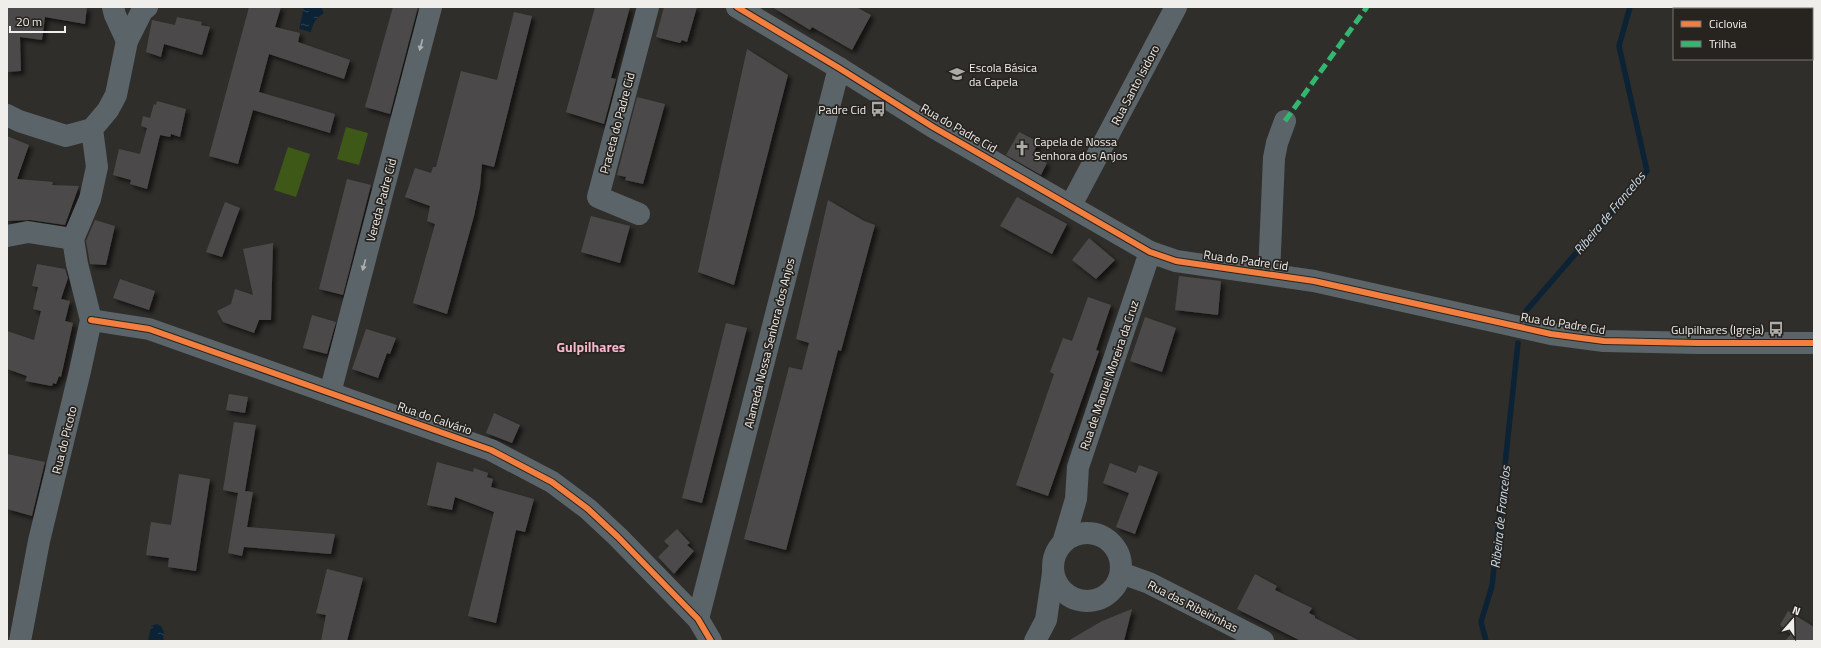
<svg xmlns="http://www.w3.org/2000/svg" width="1821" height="648" font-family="'Titillium Web',sans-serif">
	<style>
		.pitch { fill: #3e5917 }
		.water { fill: url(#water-ripples) }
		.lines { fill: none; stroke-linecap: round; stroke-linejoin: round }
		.stream { stroke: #0b2334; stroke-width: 5.5 }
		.building { fill: #4c4a48; filter: url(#shadow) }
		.minor { stroke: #5b6569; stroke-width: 22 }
		.quiet { stroke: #33b770; stroke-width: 5; stroke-dasharray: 10 5; stroke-linecap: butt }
		.cycleway-casing { stroke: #272420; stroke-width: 8 }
		.cycleway { stroke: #f27e40; stroke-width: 6 }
		.oneway { fill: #adb0b0 }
		.labels { text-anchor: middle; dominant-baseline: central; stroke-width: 3.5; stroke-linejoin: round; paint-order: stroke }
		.poi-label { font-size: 12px; fill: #f0eeeb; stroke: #272420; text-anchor: start }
		.street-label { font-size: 12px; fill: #f0eeeb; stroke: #272420 }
		.water-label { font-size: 13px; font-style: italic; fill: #caddee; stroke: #272420 }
		.quarter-label { font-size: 14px; font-weight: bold; fill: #f8b7cf; stroke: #272420 }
	</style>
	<defs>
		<pattern id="water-ripples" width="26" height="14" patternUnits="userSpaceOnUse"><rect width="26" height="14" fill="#0b2334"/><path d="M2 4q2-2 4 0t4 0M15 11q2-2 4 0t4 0" fill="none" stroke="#2f4352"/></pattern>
		<filter id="shadow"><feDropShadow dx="3.5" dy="3.5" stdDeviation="2" flood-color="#0009"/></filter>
	</defs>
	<rect width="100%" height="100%" fill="#302e2b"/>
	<g class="pitch">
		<path d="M346 127 368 133 359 165 337 159Z"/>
		<path d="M288 147 310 154 296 197 274 190Z"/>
	</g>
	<g class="water">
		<path d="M304 7H321L324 13C316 18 313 23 311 32L299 29Z"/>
		<path d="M157 624 161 626 164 632 163 638 165 641H148L151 626Z"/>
	</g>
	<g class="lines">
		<g class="stream">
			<path d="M1526 311 1647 171 1619 46 1630 7"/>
			<path d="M1486 641 1481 622 1492 586 1518 343"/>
		</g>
	</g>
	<g class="building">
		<path d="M7 7H87L85 24 45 17 42 40 20 37 21 71 7 72Z"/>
		<path d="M249 7H281L275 27 300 33 298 42 350 60 344 79 269 54 259 92 335 114 330 133 253 110 238 164 209 156Z"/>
		<path d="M393 7H418L390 114 365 107Z"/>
		<path d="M595 7H630L611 78 616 79 604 124 566 112Z"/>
		<path d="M664 7H697L687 42 682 40 680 43 656 37Z"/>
		<path d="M772 7H856L871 15 852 50 812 27 810 30Z"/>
		<path d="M514 12 532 16 494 167 482 164 480 187 474 216 447 314 413 303 435 224 427 221 430 206 405 197 415 168 431 173 433 167H436L461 71 497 80Z"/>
		<path d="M177 17 202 22 201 25 210 27 202 55 164 44 161 57 146 52 152 20 175 25Z"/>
		<path d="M747 49 788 75 734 285 698 272Z"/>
		<path d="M637 97 665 104 643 184 625 180 626 177 617 175Z"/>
		<path d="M157 101 186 109 180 137 171 134 170 137 160 135 147 189 130 184 131 180 113 175 119 149 140 154 147 128 141 126 143 116 150 118 154 104 156 105Z"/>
		<path d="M1019 132 1039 142 1032 155 1047 163 1041 175 1006 155Z"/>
		<path d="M7 136 29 145 17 179 53 182 52 185 79 186 65 225 30 220 7 221Z"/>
		<path d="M347 179 371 185 343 295 319 289Z"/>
		<path d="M1017 197 1067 224 1052 254 1000 226Z"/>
		<path d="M828 200 864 221 875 225 841 351 838 350 786 550 744 539 789 367 802 370 809 343 796 339Z"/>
		<path d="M225 202 240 208 222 257 206 252Z"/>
		<path d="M591 216 630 226 620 263 581 252Z"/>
		<path d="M95 220 115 226 106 265 90 264 86 241Z"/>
		<path d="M1089 238 1115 260 1096 279 1072 260Z"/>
		<path d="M273 243 271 320H259L254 333 223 322 217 311 231 304 235 289 253 295 243 249Z"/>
		<path d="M37 264 65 269 68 278 61 299 70 301 65 321 73 323 61 377 59 376 56 384 53 383 52 386 25 381 27 376 7 369V331L34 340 41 311 33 309 38 287 32 286Z"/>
		<path d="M1179 276 1221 281 1218 315 1175 310Z"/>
		<path d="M120 279 155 291 149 310 113 298Z"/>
		<path d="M1088 297 1111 305 1096 350 1099 351 1048 496 1016 485 1054 374 1050 372 1063 338 1072 341Z"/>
		<path d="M312 315 336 322 327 354 303 348Z"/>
		<path d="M1145 317 1176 328 1162 372 1130 361Z"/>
		<path d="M726 323 747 328 702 503 682 498Z"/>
		<path d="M366 329 396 338 390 354 387 353 378 378 352 369Z"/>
		<path d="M229 394 248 397 245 413 226 410Z"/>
		<path d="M494 413 520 425 512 443 486 433Z"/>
		<path d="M234 422 256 425 245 491 253 492 247 527 335 534 331 554 244 547 242 556 228 553 238 493 223 490Z"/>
		<path d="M7 454 45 462 32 516 7 509Z"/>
		<path d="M437 462 473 472 474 468 488 473 487 477 493 479 491 487 534 499 525 532 516 530 496 623 468 616 494 512 455 497 452 510 427 505Z"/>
		<path d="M1110 463 1136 473 1139 465 1158 472 1135 534 1116 527 1129 493 1103 483Z"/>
		<path d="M179 474 210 479 196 571 168 567 169 558 146 555 151 522 171 525Z"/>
		<path d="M677 529 690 543 687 545 694 551 674 574 658 557 669 546 664 541Z"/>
		<path d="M327 569 363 578 347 641H321L326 615 316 613Z"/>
		<path d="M1255 574 1277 586 1275 590 1312 608 1309 613 1315 616V618L1360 641H1301L1237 609Z"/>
		<path d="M1132 609 1124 641H1068L1102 621Z"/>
		<path d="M1788 611 1814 627V641H1785L1791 634 1780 625Z"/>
	</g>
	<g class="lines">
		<g class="minor">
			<path d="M113 7 115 15 127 41"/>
			<path d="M737 7 839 68 933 127 1150 252 1176 261 1314 281 1551 334 1604 341 1698 343H1814"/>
			<path d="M7 115 19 121 66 136 92 129"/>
			<path d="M1071 205 1176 7"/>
			<path d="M639 214 598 197 648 7"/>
			<path d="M7 236 28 232 73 239"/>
			<path d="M73 239 90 199 97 167 92 129 108 110 116 95 127 41 142 11 147 7"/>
			<path d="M1269 274 1274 158 1277 143 1285 121"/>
			<path d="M91 320 149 329 491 450 552 482 588 509 618 537 698 619 711 641"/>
			<path d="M330 393 431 7"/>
			<circle cx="1087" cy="567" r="34"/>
			<path d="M1063 543 1076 499 1078 467 1150 252"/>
			<path d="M1121 573 1149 583 1263 641"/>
			<path d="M698 619 839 68"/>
			<path d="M20 641 39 541 80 371 91 320 77 264 73 239"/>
			<path d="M1035 641 1046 620 1053 573"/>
		</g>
		<path class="quiet" d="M1285 121 1367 7"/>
		<g class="cycleway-casing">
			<g id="cycleway">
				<path d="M737 7 839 68 933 127 1150 252 1176 261 1314 281 1551 334 1604 341 1698 343H1814"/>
				<path d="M91 320 149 329 491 450 552 482 588 509 618 537 698 619 711 641"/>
			</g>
		</g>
		<use href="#cycleway" class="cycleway"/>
	</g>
	<defs><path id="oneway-solid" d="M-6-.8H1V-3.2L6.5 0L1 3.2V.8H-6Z"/></defs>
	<g class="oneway">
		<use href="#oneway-solid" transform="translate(421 45) rotate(105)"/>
		<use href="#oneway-solid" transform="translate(364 265) rotate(105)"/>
	</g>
	<defs>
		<g id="school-bare" transform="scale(1.2)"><path d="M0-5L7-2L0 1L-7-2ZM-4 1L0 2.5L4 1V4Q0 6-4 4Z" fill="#adaba8" stroke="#272420" stroke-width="2.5" paint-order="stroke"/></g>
		<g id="bus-bare" transform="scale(1.2)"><path d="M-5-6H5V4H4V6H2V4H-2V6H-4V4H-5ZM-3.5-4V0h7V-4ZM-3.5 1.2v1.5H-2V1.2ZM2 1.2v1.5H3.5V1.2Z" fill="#adaba8" stroke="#272420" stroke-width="2.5" paint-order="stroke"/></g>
		<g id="church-bare" transform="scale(1.2)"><path d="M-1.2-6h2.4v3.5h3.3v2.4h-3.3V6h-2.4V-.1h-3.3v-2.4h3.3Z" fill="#adaba8" stroke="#272420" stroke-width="2.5" paint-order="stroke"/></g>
	</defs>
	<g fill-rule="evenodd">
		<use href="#school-bare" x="957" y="74"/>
		<use href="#bus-bare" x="878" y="109"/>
		<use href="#church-bare" x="1022" y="148"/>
		<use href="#bus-bare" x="1776" y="329"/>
	</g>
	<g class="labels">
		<g class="poi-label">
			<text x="969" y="67">Escola Básica<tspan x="969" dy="14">da Capela</tspan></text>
			<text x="866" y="109" text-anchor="end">Padre Cid</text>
			<text x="1034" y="141">Capela de Nossa<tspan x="1034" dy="14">Senhora dos Anjos</tspan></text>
			<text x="1764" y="329" text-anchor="end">Gulpilhares (Igreja)</text>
		</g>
		<g class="street-label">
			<text transform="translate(1135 85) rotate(-62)">Rua Santo Isidoro</text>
			<text transform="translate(617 123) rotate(-75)">Praceta do Padre Cid</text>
			<text transform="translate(959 128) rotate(30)">Rua do Padre Cid</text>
			<text transform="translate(381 200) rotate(-75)">Vereda Padre Cid</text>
			<text transform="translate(1246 260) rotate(8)">Rua do Padre Cid</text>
			<text transform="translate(1563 323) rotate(9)">Rua do Padre Cid</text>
			<text transform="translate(769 343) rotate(-76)">Alameda Nossa Senhora dos Anjos</text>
			<text transform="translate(1109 375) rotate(-71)">Rua de Manuel Moreira da Cruz</text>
			<text transform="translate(435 418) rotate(19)">Rua do Calvário</text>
			<text transform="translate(64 440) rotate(-76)">Rua do Picoto</text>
			<text transform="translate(1193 606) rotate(27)">Rua das Ribeirinhas</text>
		</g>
		<g class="water-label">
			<text transform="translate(1609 213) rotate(-50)">Ribeira de Francelos</text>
			<text transform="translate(1500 517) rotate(-84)">Ribeira de Francelos</text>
		</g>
		<g class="quarter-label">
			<text x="591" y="346">Gulpilhares</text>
		</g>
	</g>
	<rect width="1821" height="648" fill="none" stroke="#f0eeeb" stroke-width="16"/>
	<rect x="1673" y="8" width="140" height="52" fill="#272420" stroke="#777571"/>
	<rect x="1681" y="21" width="20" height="6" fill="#f27e40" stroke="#777571"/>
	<text x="1709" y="28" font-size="12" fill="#f0eeeb">Ciclovia</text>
	<rect x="1681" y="41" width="20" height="6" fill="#33b770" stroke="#777571"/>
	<text x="1709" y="48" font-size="12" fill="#f0eeeb">Trilha</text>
	<g transform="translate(1793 620) rotate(20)" stroke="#272420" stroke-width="3" paint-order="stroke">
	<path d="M0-3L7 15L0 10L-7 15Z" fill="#f0eeeb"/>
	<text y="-6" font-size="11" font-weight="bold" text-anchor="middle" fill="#f0eeeb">N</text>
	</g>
	<path d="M10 26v6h55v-6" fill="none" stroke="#f0eeeb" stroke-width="2"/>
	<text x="16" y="26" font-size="12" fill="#f0eeeb" stroke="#272420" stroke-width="3" paint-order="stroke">20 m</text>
</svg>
